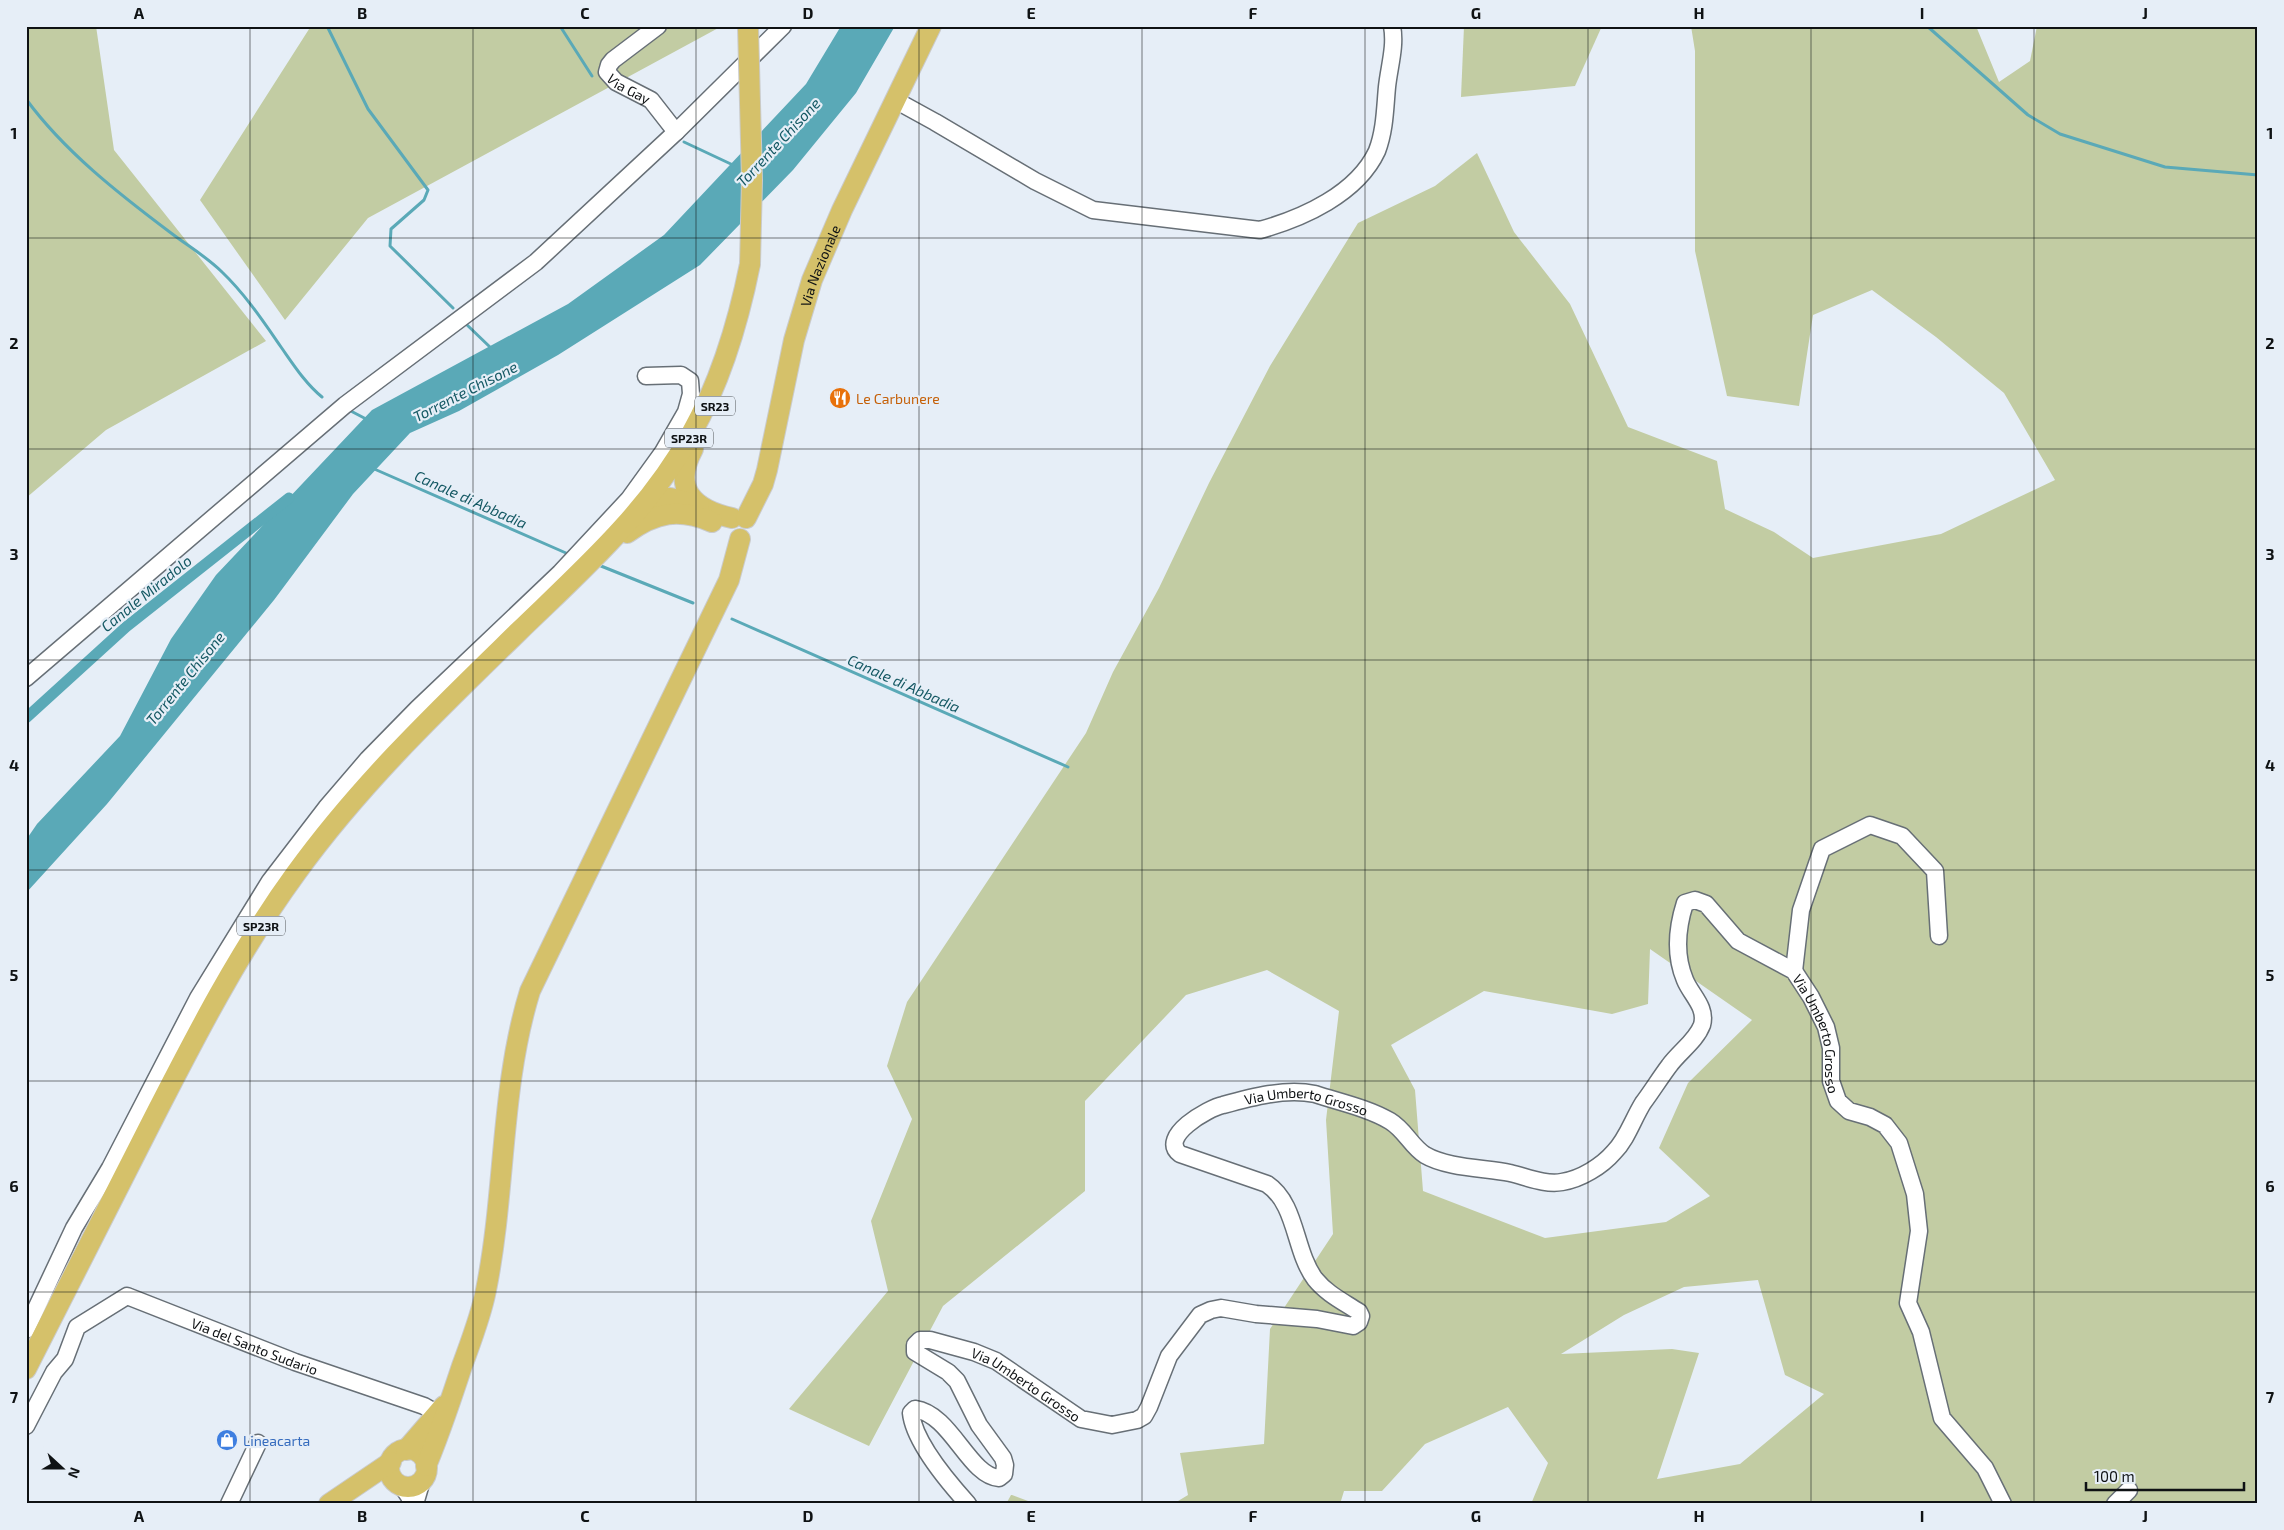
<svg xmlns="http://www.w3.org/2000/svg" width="2284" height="1530" font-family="'Exo 2',sans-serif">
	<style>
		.green { fill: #c2cca3; fill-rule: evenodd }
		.water { fill: #5aa9b7 }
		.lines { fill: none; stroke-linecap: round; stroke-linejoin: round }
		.stream { stroke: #5aa9b7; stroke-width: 3 }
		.canal { stroke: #5aa9b7; stroke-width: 11 }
		.minor-casing { stroke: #676f76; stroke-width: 19 }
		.major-casing { stroke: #cacbcb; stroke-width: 22 }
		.minor { stroke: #fff; stroke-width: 16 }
		.major { stroke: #d5c16a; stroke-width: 20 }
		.major-bridge-casing { stroke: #cacbcb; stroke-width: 22; stroke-linecap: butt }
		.major-bridge { stroke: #d5c16a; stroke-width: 20 }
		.grid { fill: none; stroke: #0f1214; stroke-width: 1; stroke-opacity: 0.55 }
		.labels { text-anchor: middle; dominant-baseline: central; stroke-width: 4.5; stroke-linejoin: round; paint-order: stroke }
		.shield { fill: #e6eef7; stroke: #505458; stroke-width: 1 }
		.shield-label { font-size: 12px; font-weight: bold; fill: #0f1214 }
		.street-label { font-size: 14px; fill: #0f1214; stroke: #e6eef7 }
		.food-label { font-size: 14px; fill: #c56008; stroke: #e6eef7; text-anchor: start }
		.shop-label { font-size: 14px; fill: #366cbe; stroke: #e6eef7; text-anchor: start }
		.water-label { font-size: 15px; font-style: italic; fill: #145863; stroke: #e6eef7 }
		.neatline { fill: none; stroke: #0f1214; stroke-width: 2 }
		.grid-label { font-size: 16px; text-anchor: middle; font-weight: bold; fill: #0f1214 }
	</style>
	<rect width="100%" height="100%" fill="#e6eef7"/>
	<g class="green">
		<path d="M26 26H96L114 150 266 341 106 430 26 498Z"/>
		<path d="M311 26H722L368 218 285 320 200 200Z"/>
		<path d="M1464 26H1602L1575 86 1461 97Z"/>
		<path d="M1691 26H1976L1999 82 2030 61 2037 26H2258V1504H1531L1548 1463 1508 1407 1425 1444 1382 1491H1344L1340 1504H1173L1188 1495 1180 1453 1264 1444 1270 1329 1333 1234 1326 1120 1339 1011 1267 970 1186 995 1085 1101V1191L943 1306 869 1446 789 1409 888 1291 871 1221 912 1119 887 1066 907 1002 1086 733 1113 672 1159 588 1209 483 1270 366 1358 223 1435 186 1477 153 1514 232 1570 304 1628 427 1717 461 1725 509 1774 532 1813 558 1941 534 2055 480 2004 393 1936 337 1872 290 1813 315 1799 406 1727 396 1695 251V51ZM1650 949 1752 1020 1688 1083 1659 1148 1710 1196 1666 1222 1545 1238 1423 1191 1415 1090 1391 1045 1484 991 1612 1014 1648 1004ZM1758 1280 1785 1375 1824 1394 1740 1464 1657 1479 1699 1353 1672 1349 1561 1354 1624 1315 1684 1287Z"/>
		<path d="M1011 1495H1012L1036 1504H1006Z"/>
	</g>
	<path class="water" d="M841 26H895L856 93 793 170 700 265 558 355 459 411 410 433 353 494 274 600 107 804 26 893V840L37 824 120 736 171 639 216 575 372 410 568 304 664 235 806 84Z"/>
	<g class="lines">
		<g class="stream">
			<path d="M327 26 368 109 428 190 424 200 391 229 390 246 453 308"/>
			<path d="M560 26 592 76"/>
			<path d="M1927 26 2028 115 2060 134 2165 167 2258 175"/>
			<path d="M26 99C64 151 119 194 171 233 188 246 207 257 222 272 245 294 263 321 281 347 293 364 305 383 322 397"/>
			<path d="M684 142 733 165"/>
			<path d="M465 323 491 348"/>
			<path d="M347 409 368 420"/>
			<path d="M372 468 566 553"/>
			<path d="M601 566 693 603"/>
			<path d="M732 619 1068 767"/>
		</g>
		<path class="canal" d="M26 718 126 627 289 498"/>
		<g class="minor-casing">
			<g id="minor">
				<path id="s1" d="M658 26 613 60 609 65 607 72 616 82 651 100 676 132"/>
				<path d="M895 100 935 122 1035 181 1093 210 1260 230C1303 218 1357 194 1377 151 1385 130 1385 108 1387 87 1389 67 1396 46 1392 26"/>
				<path d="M26 678 345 405 536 262 676 132 783 26"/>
				<path d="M1794 971 1801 910 1822 849 1870 825 1902 836 1935 871 1939 936"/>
				<path d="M26 1330 74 1228 110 1168 198 998 270 881 326 808 368 759 417 709 560 573 629 499 663 452 686 412 691 394 690 381 681 375 646 376"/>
				<path id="s2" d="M26 1426 54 1372 65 1359 77 1327 127 1296 295 1362 424 1406 438 1414"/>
				<path d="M402 1486 410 1498V1504"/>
				<path d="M229 1504 258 1443"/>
				<path d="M415 1504 422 1480"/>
				<path id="s3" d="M968 1504C949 1483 914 1442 911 1413L915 1409C951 1414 969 1476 999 1478L1004 1474 1005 1465 1003 1458 979 1425 957 1381 948 1372 915 1352V1345L920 1340H930L974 1352 996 1361 1081 1419 1112 1425 1137 1420 1144 1416 1149 1407 1169 1356 1200 1315 1211 1310 1221 1308 1256 1314 1317 1319 1353 1326 1359 1322 1361 1316 1359 1312C1344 1302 1327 1294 1315 1279 1294 1251 1297 1204 1267 1184L1180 1154C1158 1137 1208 1108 1223 1105 1252 1097 1285 1088 1315 1094 1339 1102 1368 1108 1390 1121 1405 1130 1411 1146 1425 1155 1447 1168 1485 1168 1510 1173 1527 1177 1545 1185 1562 1182 1581 1179 1602 1166 1614 1152 1627 1139 1633 1119 1643 1103 1652 1091 1660 1078 1669 1066 1679 1052 1696 1041 1702 1025 1707 1007 1691 995 1685 980 1674 954 1677 928 1685 903L1695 900 1706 904 1738 941 1794 971 1811 997 1826 1027 1831 1048V1081L1838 1101 1849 1111 1870 1117 1885 1125 1899 1143 1915 1194 1919 1231 1908 1303 1921 1332 1942 1418 1985 1468 2003 1504"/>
				<path d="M2115 1504 2129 1490"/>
			</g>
		</g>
		<g class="major-casing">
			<g id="major">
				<path d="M693 449C672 488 692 509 732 518"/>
				<path d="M649 499 670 498 699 505"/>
				<path id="s4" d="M746 518 763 484 767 470 794 340 812 280 842 210 931 26"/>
				<path d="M627 533C656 512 679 508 712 522"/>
				<path d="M26 1369C68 1287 109 1205 151 1123 195 1037 239 951 296 873 361 783 440 708 519 631 582 570 648 512 691 434 721 381 738 324 750 264"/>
				<circle cx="408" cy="1468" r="19"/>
				<path d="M406 1450 444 1406"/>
				<path d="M426 1466C440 1433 451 1399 462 1366 471 1341 481 1316 486 1290 506 1191 500 1088 530 991L729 580 740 539"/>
				<path d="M329 1504 391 1462"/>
			</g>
		</g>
		<use href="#minor" class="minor"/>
		<use href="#major" class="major"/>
		<g class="major-bridge-casing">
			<path id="major-bridge" d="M748 26 752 180 750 264"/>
		</g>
		<use href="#major-bridge" class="major-bridge"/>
	</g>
	<path class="grid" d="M250 26V1504M473 26V1504M696 26V1504M919 26V1504M1142 26V1504M1365 26V1504M1588 26V1504M1811 26V1504M2034 26V1504M26 238H2258M26 449H2258M26 660H2258M26 870H2258M26 1081H2258M26 1292H2258"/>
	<defs>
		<g id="restaurant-disc" transform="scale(1.125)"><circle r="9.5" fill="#e8710a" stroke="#e6eef7"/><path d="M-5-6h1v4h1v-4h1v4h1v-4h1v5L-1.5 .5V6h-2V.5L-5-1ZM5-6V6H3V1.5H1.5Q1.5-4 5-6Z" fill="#fff"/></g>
		<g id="shop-disc" transform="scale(1.125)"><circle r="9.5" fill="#3f7fe0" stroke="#e6eef7"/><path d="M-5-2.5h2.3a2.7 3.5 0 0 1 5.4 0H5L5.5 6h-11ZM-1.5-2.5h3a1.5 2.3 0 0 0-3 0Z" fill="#fff"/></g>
	</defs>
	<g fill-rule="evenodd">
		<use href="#restaurant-disc" x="840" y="398"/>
		<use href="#shop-disc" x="227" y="1440"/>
	</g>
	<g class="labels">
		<g class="shield">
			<rect x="695" y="396.5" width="40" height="19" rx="4"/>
			<rect x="665" y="428.5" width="48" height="19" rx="4"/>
			<rect x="237" y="916.5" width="48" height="19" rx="4"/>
		</g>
		<g class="shield-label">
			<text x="715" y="406">SR23</text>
			<text x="689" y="438">SP23R</text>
			<text x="261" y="926">SP23R</text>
		</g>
		<g class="street-label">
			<text stroke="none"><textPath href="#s1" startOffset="98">Via Gay</textPath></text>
			<text stroke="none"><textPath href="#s4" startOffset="264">Via Nazionale</textPath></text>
			<text stroke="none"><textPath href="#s3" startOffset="2184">Via Umberto Grosso</textPath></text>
			<text stroke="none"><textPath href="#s3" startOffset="1359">Via Umberto Grosso</textPath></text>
			<text stroke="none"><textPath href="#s2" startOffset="308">Via del Santo Sudario</textPath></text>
			<text stroke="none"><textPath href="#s3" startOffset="521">Via Umberto Grosso</textPath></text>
		</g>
		<g class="food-label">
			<text x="856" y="398">Le Carbunere</text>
		</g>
		<g class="shop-label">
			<text x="243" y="1440">Lineacarta</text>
		</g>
		<g class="water-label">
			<text transform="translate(778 142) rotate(-47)">Torrente Chisone</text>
			<text transform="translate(465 391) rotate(-27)">Torrente Chisone</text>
			<text transform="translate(471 499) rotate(24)">Canale di Abbadia</text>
			<text transform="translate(146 593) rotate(-39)">Canale Miradolo</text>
			<text transform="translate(185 678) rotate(-51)">Torrente Chisone</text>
			<text transform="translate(904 683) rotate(24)">Canale di Abbadia</text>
		</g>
	</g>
	<rect width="2284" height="1530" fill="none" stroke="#e6eef7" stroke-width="55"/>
	<g transform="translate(62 1468) rotate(111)" stroke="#e6eef7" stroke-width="4" paint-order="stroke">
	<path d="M0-4L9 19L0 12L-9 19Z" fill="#0f1214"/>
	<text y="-8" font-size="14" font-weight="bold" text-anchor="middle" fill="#0f1214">N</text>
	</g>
	<path d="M2086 1482v8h158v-8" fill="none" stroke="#0f1214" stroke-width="2.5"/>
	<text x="2094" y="1482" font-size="15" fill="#0f1214" stroke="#e6eef7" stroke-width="4" paint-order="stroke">100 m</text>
	<rect x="28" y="28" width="2228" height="1474" class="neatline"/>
	<g class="grid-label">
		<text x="139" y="19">A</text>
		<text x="362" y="19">B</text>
		<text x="585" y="19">C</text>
		<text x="808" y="19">D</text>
		<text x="1031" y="19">E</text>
		<text x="1253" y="19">F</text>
		<text x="1476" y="19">G</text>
		<text x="1699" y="19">H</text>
		<text x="1922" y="19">I</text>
		<text x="2145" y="19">J</text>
		<text x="14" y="139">1</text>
		<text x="2270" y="139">1</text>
		<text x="14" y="349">2</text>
		<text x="2270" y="349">2</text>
		<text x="14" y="560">3</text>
		<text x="2270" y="560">3</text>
		<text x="14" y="771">4</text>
		<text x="2270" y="771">4</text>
		<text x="14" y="981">5</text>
		<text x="2270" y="981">5</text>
		<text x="14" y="1192">6</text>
		<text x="2270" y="1192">6</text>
		<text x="14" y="1403">7</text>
		<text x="2270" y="1403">7</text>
		<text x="139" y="1522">A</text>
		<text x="362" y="1522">B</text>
		<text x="585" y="1522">C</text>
		<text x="808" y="1522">D</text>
		<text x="1031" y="1522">E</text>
		<text x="1253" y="1522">F</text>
		<text x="1476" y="1522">G</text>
		<text x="1699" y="1522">H</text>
		<text x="1922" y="1522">I</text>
		<text x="2145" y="1522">J</text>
	</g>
</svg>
